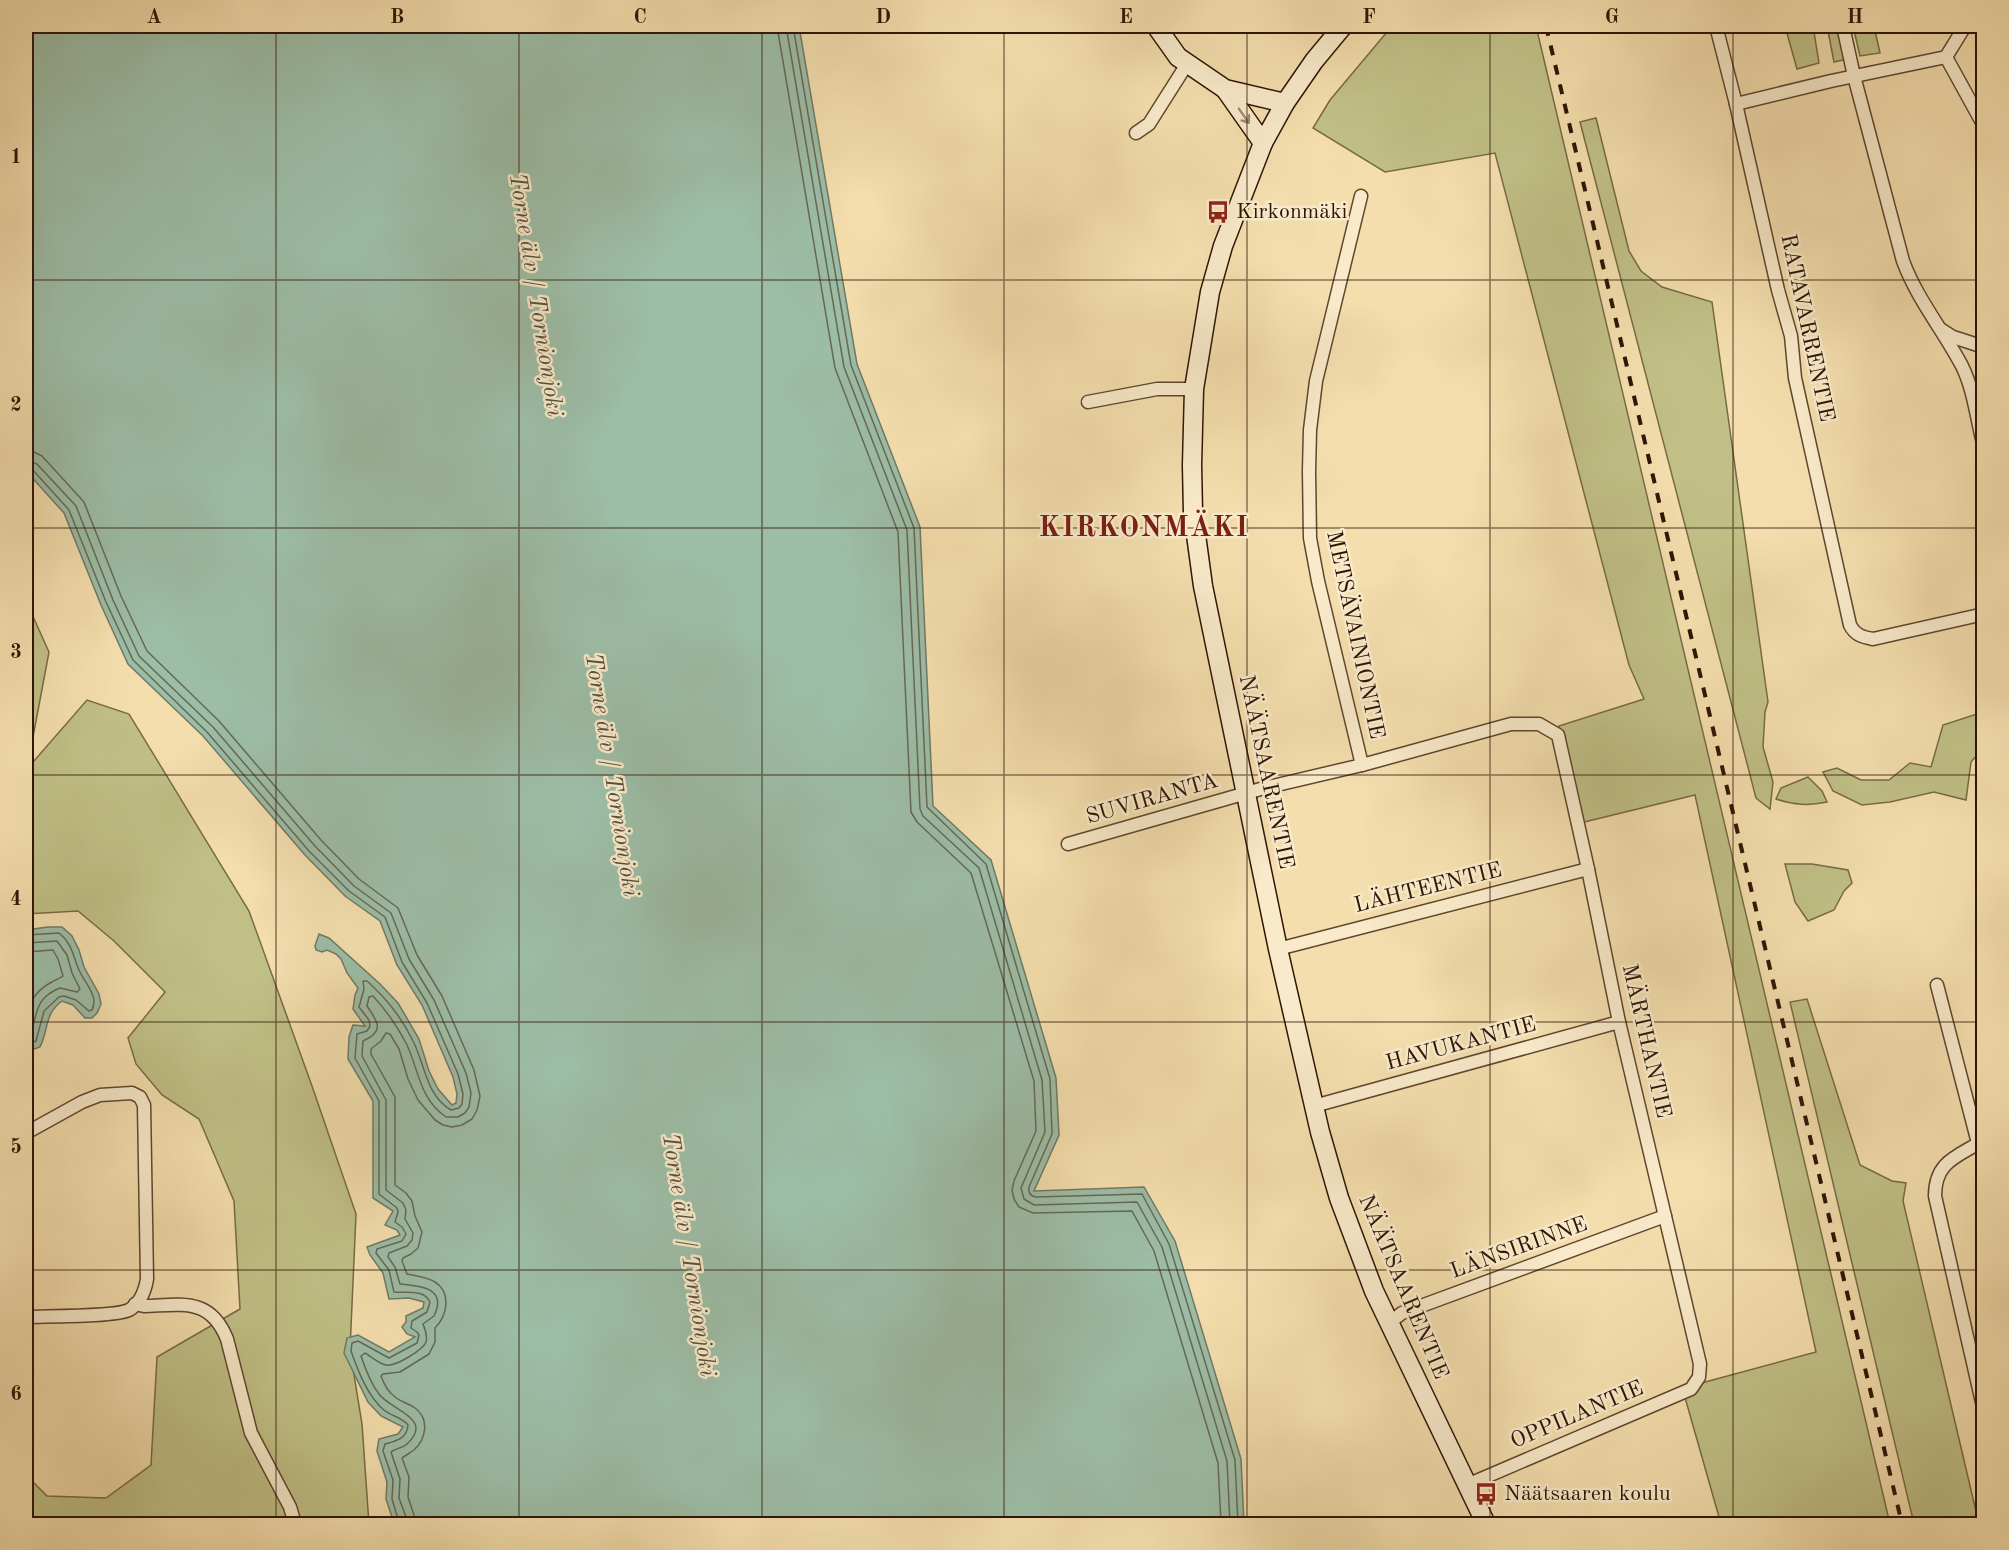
<svg xmlns="http://www.w3.org/2000/svg" width="2009" height="1550" font-family="'Old Standard TT',serif">
	<style>
		.green { fill: #c0c086; stroke: #786a46; stroke-width: 1.5 }
		.water { fill: #9cbda6; stroke: #707966; stroke-width: 1.5 }
		.lines { fill: none; stroke-linecap: round; stroke-linejoin: round }
		.shore { stroke: #666856; stroke-width: 1.5 }
		.street-casing { stroke: #60462f; stroke-width: 15 }
		.secondary-casing { stroke: #2f1405; stroke-width: 21 }
		.street { stroke: #f8eaca; stroke-width: 12 }
		.secondary { stroke: #f8eaca; stroke-width: 18 }
		.rail { stroke: #2f1405; stroke-width: 4; stroke-dasharray: 10 10; stroke-linecap: butt }
		.oneway { stroke: #9e8a71 }
		.grid { fill: none; stroke: #2f1405; stroke-width: 1.5; stroke-opacity: 0.55 }
		.labels { text-anchor: middle; dominant-baseline: central; stroke-width: 5; stroke-linejoin: round; paint-order: stroke }
		.poi-label { font-size: 22px; fill: #2f1405; stroke: #f8eaca; text-anchor: start }
		.street-label { font-size: 22px; fill: #2f1405; stroke: #f8eaca }
		.water-label { font-size: 24px; font-style: italic; fill: #554f3d; stroke: #f8eaca }
		.district-label { font-size: 28px; font-weight: bold; letter-spacing: 1.5px; fill: #7a1f14; stroke: #f8eaca }
		.neatline { fill: none; stroke: #2f1405; stroke-width: 2 }
		.grid-label { font-size: 20px; text-anchor: middle; font-weight: bold; fill: #2f1405 }
	</style>
	<rect width="100%" height="100%" fill="#f4dead"/>
	<filter id="stains"><feTurbulence type="fractalNoise" baseFrequency=".00333" numOctaves="4"/><feColorMatrix values="0 0 0 0 .2 0 0 0 0 .09 0 0 0 0 .02 0 0 0 .5 -.17"/></filter>
	<radialGradient id="worn" r=".72"><stop offset=".6" stop-color="#630" stop-opacity="0"/><stop offset="1" stop-color="#630" stop-opacity=".3"/></radialGradient>
	<g class="green">
		<path d="M1392 26H1536L1890 1524H1721L1684 1394 1698 1384 1816 1352 1695 795 1580 823 1559 726 1644 699 1629 665 1495 153 1385 172 1313 128 1330 100Z"/>
		<path d="M1785 26H1813L1819 63 1797 69Z"/>
		<path d="M1827 26H1840L1847 59 1834 62Z"/>
		<path d="M1853 26H1874L1880 53 1860 56Z"/>
		<path d="M1596 118 1629 251 1641 271 1662 287 1712 302 1768 702 1765 712 1763 747 1773 782 1770 809 1756 798 1580 122Z"/>
		<path d="M26 601 49 652 27 769 87 700 129 714 249 911 312 1086 356 1214 350 1350 362 1424 369 1524H26V1475L47 1496 106 1498 151 1465 157 1357 240 1309 234 1201 199 1119 162 1095 136 1064 128 1038 165 992 114 941 78 911 26 914Z"/>
		<path d="M1983 712V751L1982 749 1971 762 1966 800 1934 792 1890 802 1862 805 1833 791 1823 772 1837 768 1861 780H1889L1910 763 1931 767 1943 725Z"/>
		<path d="M1808 777 1822 791 1827 802C1808 806 1794 805 1776 799L1781 788Z"/>
		<path d="M1785 864H1812L1848 870 1852 883 1844 891 1834 910 1808 921 1795 902Z"/>
		<path d="M1807 999 1860 1165 1892 1181 1906 1183 1903 1201 1979 1524H1914L1790 1002Z"/>
	</g>
	<g class="water">
		<path d="M26 26H799L857 364 920 527 933 806 991 860 1056 1078 1059 1135 1034 1191 1144 1187 1175 1241 1241 1459 1244 1524H392L393 1520 386 1499 387 1482 377 1451 379 1439 398 1434 403 1427 381 1416 368 1402 344 1353 347 1338 358 1335 389 1352 415 1337 407 1334 402 1327 406 1322V1316L423 1308 424 1302 409 1298 389 1299 383 1273 370 1255 367 1247 400 1235 397 1230 385 1225 393 1211 373 1198V1101L348 1059 349 1037 353 1025 365 1026 353 1009 355 995 358 988 347 973 341 959 336 954 327 950 322 952 316 950 315 946 319 934 329 938 380 984 398 1003 419 1039 429 1071 438 1089 452 1105 456 1103 457 1094 453 1077 422 1005 397 965 380 921 345 896 305 855 203 736 128 664 101 605 64 513 26 471Z"/>
		<path d="M48 927H62L72 936 79 950 84 967 99 994 101 1004 97 1013 92 1018H85L73 1005 62 1001C44 1014 49 1029 40 1047L26 1052V930Z"/>
	</g>
	<g class="lines">
		<g class="shore">
			<path d="M777 26 835 368 898 532 911 812 917 822 971 873 1034 1081 1036 1131 1014 1181 1012 1190 1014 1199 1019 1207 1033 1213 1132 1211 1154 1251 1218 1463 1221 1524"/>
			<path d="M786 26 844 367 907 530 920 809 923 816 979 868 1042 1080 1045 1132 1021 1188 1024 1199 1034 1205 1137 1202 1162 1247 1227 1461 1230 1524"/>
			<path d="M793 26 851 365 914 528 927 807 986 864 1050 1079 1052 1134 1029 1187C1028 1192 1030 1196 1036 1197L1142 1194 1169 1244 1235 1460 1238 1524"/>
			<path d="M26 451 34 452 42 456 84 502 121 596 147 651 219 721 321 840 359 879 398 908 417 955 442 996 474 1070 480 1096 477 1110 472 1119 462 1125 452 1127 443 1125 435 1120 418 1100 408 1079 399 1049 390 1034 386 1033 381 1041 371 1049V1054L395 1097V1185L406 1193 412 1201 415 1216 422 1232 418 1248 411 1254 403 1258 402 1261 407 1274C416 1276 427 1277 435 1282 452 1293 447 1316 435 1328V1342L429 1354 400 1372 383 1374 381 1376C384 1384 387 1391 394 1396 400 1402 408 1403 415 1408 430 1419 426 1439 414 1450 410 1453 406 1455 402 1458L409 1477 408 1497 414 1515 415 1524"/>
			<path d="M26 460 37 464 76 506 113 600 139 656 213 727 315 846 354 886 391 913 409 959 434 1000 466 1073 471 1093 469 1107 465 1113 458 1117H446C419 1099 419 1069 406 1043 397 1026 386 1010 373 996L369 997 367 1006C378 1022 385 1031 363 1041L362 1056 386 1100V1190L403 1203 406 1210 405 1219 413 1233 412 1240 407 1246 389 1253 388 1257 395 1267 400 1284C419 1286 448 1287 434 1316L423 1324C425 1330 428 1335 426 1342 423 1350 395 1367 386 1365 379 1364 372 1357 365 1353L361 1356C365 1368 371 1384 379 1394 390 1410 435 1418 407 1444 403 1448 396 1448 391 1452L400 1479 399 1498 406 1517V1524"/>
			<path d="M26 468 32 469 69 510 106 602 133 660 207 732 309 851 349 891 385 917 402 962 427 1003 458 1074 463 1094 462 1104 459 1108 451 1110C426 1096 425 1064 413 1041 402 1018 386 998 367 981H363L364 989 359 1007 369 1020 370 1026 367 1031 357 1034 355 1058 379 1101V1194L397 1208 398 1212 395 1222 402 1227 406 1234 402 1241 377 1249 376 1253 389 1270 394 1292C406 1293 424 1289 430 1302L427 1312 412 1321 411 1328 417 1332 419 1335 417 1343 389 1358 358 1341 352 1343 351 1351C358 1371 368 1397 384 1410 391 1416 403 1418 408 1425 407 1439 396 1441 385 1444L383 1451 393 1480 392 1499 398 1519V1524"/>
			<path d="M26 935 59 933C72 943 73 956 79 970 83 979 90 987 93 996 95 1001 94 1005 92 1010L89 1011 76 1000 64 996 59 997 44 1011 36 1041 26 1045"/>
			<path d="M26 943 57 941 67 955 72 973 80 989 77 992 60 988C36 997 37 1013 31 1034L26 1038"/>
			<path d="M26 952 53 950 58 959 63 976C59 979 55 980 50 983 36 991 28 1003 26 1019"/>
		</g>
		<g class="street-casing">
			<g id="street">
				<path d="M1716 26 1736 104 1778 290 1791 336 1795 378 1850 625C1855 635 1862 637 1873 639L1984 614"/>
				<path d="M1843 26 1854 76 1903 261C1917 299 1943 330 1962 366 1974 390 1977 421 1984 447"/>
				<path d="M1946 57 1984 126"/>
				<path d="M1736 104 1831 81 1946 57 1965 26"/>
				<path d="M1136 133 1149 124 1187 64"/>
				<path d="M1361 196 1316 381 1310 430 1309 471 1310 538 1318 581 1362 765"/>
				<path d="M1942 330 1953 337 1984 347"/>
				<path d="M1088 402 1157 389H1194"/>
				<path d="M1068 844 1264 788 1362 765 1511 724H1539L1558 735 1588 869 1619 1022 1700 1364 1699 1377 1691 1389 1467 1485"/>
				<path d="M1278 949 1588 869"/>
				<path d="M1937 985 1978 1143"/>
				<path d="M1314 1106 1619 1022"/>
				<path d="M26 1133 82 1102 100 1095 132 1093 140 1097 144 1105 147 1279C145 1291 141 1303 129 1310 115 1317 45 1316 26 1317"/>
				<path d="M1984 1140C1957 1157 1935 1161 1935 1196L1984 1411"/>
				<path d="M135 1304 144 1306C182 1305 210 1297 227 1339L251 1433 290 1507 295 1524"/>
				<path d="M1389 1323 1402 1313 1665 1216"/>
			</g>
		</g>
		<g class="secondary-casing">
			<g id="secondary">
				<path d="M1156 26 1178 57 1225 89 1285 103"/>
				<path d="M1343 26 1314 61 1285 103 1263 143 1223 246 1210 292 1194 389 1192 465 1193 513 1203 586 1278 949 1320 1132 1339 1198 1374 1291 1486 1524"/>
				<path d="M1225 89 1263 143"/>
			</g>
		</g>
		<use href="#street" class="street"/>
		<use href="#secondary" class="secondary"/>
		<path class="rail" d="M1546 26 1902 1524"/>
	</g>
	<defs><path id="oneway-shaft" d="M-6 0H5M1.5-3L5.5 0L1.5 3" fill="none" stroke-width="1.6" stroke-linecap="round" stroke-linejoin="round" transform="scale(1.5)"/></defs>
	<use class="oneway" href="#oneway-shaft" transform="translate(1244 116) rotate(55)"/>
	<path class="grid" d="M276 26V1524M519 26V1524M762 26V1524M1004 26V1524M1247 26V1524M1490 26V1524M1733 26V1524M26 280H1984M26 528H1984M26 775H1984M26 1022H1984M26 1270H1984"/>
	<defs>
		<g id="bus-bare" transform="scale(1.8)"><path d="M-5-6H5V4H4V6H2V4H-2V6H-4V4H-5ZM-3.5-4V0h7V-4ZM-3.5 1.2v1.5H-2V1.2ZM2 1.2v1.5H3.5V1.2Z" fill="#8f2418" stroke="#f8eaca" stroke-width="2.5" paint-order="stroke"/></g>
	</defs>
	<g fill-rule="evenodd">
		<use href="#bus-bare" x="1218" y="212"/>
		<use href="#bus-bare" x="1486" y="1494"/>
	</g>
	<g class="labels">
		<g class="poi-label">
			<text x="1236" y="212">Kirkonmäki</text>
			<text x="1504" y="1494">Näätsaaren koulu</text>
		</g>
		<g class="street-label">
			<text transform="translate(1807 328) rotate(78)">RATAVARRENTIE</text>
			<text transform="translate(1355 635) rotate(78)">METSÄVAINIONTIE</text>
			<text transform="translate(1266 772) rotate(78)">NÄÄTSAARENTIE</text>
			<text transform="translate(1152 799) rotate(-16)">SUVIRANTA</text>
			<text transform="translate(1428 888) rotate(-14)">LÄHTEENTIE</text>
			<text transform="translate(1646 1041) rotate(77)">MÄRTHANTIE</text>
			<text transform="translate(1461 1044) rotate(-15)">HAVUKANTIE</text>
			<text transform="translate(1519 1248) rotate(-20)">LÄNSIRINNE</text>
			<text transform="translate(1403 1287) rotate(67)">NÄÄTSAARENTIE</text>
			<text transform="translate(1577 1415) rotate(-23)">OPPILANTIE</text>
		</g>
		<g class="water-label">
			<text transform="translate(535 295) rotate(81)">Torne älv / Tornionjoki</text>
			<text transform="translate(611 775) rotate(81)">Torne älv / Tornionjoki</text>
			<text transform="translate(688 1255) rotate(81)">Torne älv / Tornionjoki</text>
		</g>
		<g class="district-label">
			<text x="1144" y="529">KIRKONMÄKI</text>
		</g>
	</g>
	<rect width="2009" height="1550" fill="none" stroke="#f4dead" stroke-width="66"/>
	<rect x="33" y="33" width="1943" height="1484" class="neatline"/>
	<g class="grid-label">
		<text x="154" y="23">A</text>
		<text x="397" y="23">B</text>
		<text x="640" y="23">C</text>
		<text x="883" y="23">D</text>
		<text x="1126" y="23">E</text>
		<text x="1369" y="23">F</text>
		<text x="1612" y="23">G</text>
		<text x="1855" y="23">H</text>
		<text x="16" y="163">1</text>
		<text x="16" y="411">2</text>
		<text x="16" y="658">3</text>
		<text x="16" y="905">4</text>
		<text x="16" y="1153">5</text>
		<text x="16" y="1400">6</text>
	</g>
	<rect width="100%" height="100%" filter="url(#stains)"/>
	<rect width="100%" height="100%" fill="url(#worn)"/>
</svg>
